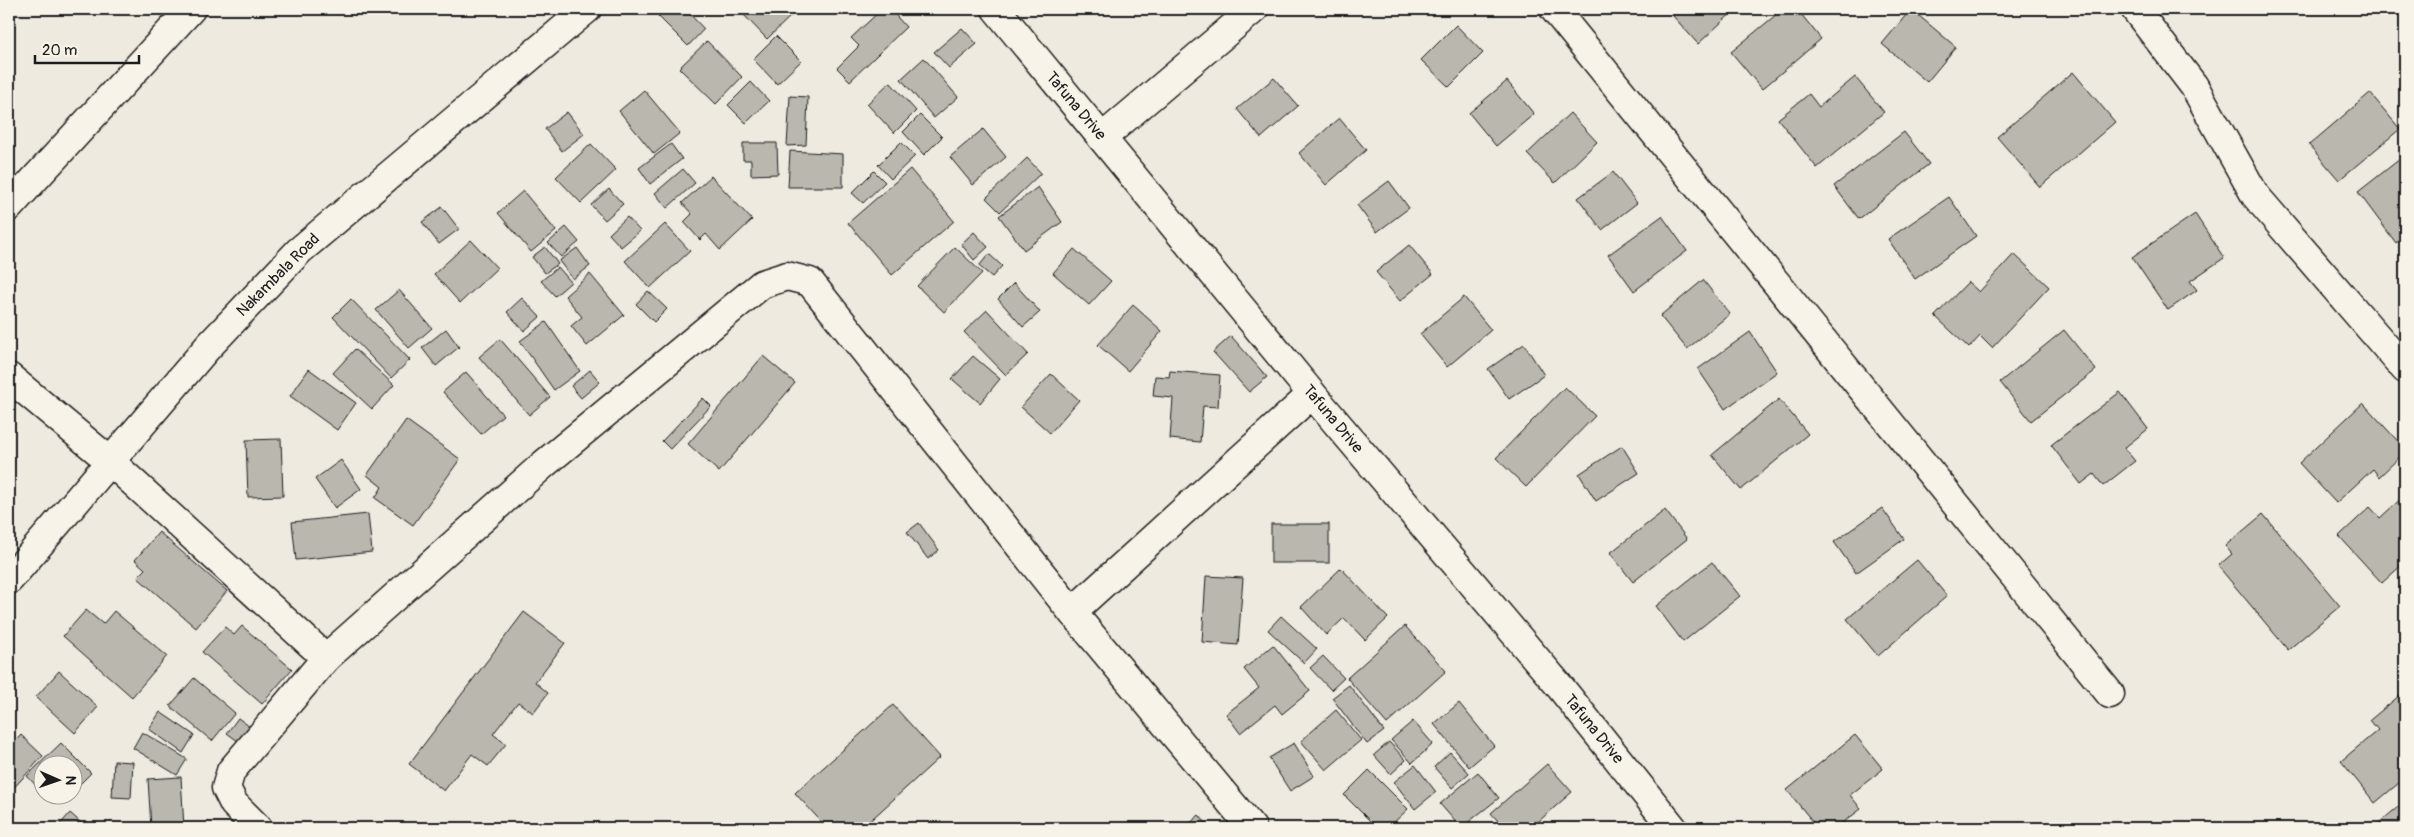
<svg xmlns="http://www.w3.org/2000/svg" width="2414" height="837" font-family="Pangolin,sans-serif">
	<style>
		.building { fill: #bab7af; stroke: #1c1c1c }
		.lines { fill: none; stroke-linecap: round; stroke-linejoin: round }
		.minor-casing { stroke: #1c1c1c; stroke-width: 31 }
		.major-casing { stroke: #1c1c1c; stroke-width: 31 }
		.minor { stroke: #f7f3e8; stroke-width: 28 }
		.major { stroke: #f7f3e8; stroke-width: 28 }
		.labels { text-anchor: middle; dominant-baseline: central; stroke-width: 4; stroke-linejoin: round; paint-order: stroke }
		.street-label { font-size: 16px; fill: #1c1c1c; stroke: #f7f3e8 }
	</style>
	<rect width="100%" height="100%" fill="#eeeae0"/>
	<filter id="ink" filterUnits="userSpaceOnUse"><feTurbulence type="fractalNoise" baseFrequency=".02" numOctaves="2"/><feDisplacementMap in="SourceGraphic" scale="10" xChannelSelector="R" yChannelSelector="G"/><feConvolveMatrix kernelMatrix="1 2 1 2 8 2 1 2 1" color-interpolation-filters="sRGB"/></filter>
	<g filter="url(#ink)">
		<g class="building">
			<path d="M665 9H685L704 29 688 46 658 16Z"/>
			<path d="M747 9H789L793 14 767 39 742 13Z"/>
			<path d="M882 9H890L906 27 850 81 837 68 859 46 851 38Z"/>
			<path d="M1678 9H1736L1698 44 1673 16 1680 10Z"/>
			<path d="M1783 9H1797L1821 39 1762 89 1731 52Z"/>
			<path d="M1911 9 1956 47 1927 82 1882 44Z"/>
			<path d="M1456 25 1483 53 1449 87 1421 60Z"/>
			<path d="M962 28 977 44 949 68 934 52Z"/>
			<path d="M776 36 801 61 777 84 753 59Z"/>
			<path d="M707 41 742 77 716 104 679 68Z"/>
			<path d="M924 58 958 97 934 118 901 79Z"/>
			<path d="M2073 72 2115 122 2040 187 1997 137Z"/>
			<path d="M1855 77 1884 112 1817 168 1778 119 1809 94 1819 107Z"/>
			<path d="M1274 78 1298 106 1261 138 1237 109Z"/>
			<path d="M1507 81 1534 114 1496 146 1469 113Z"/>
			<path d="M751 82 769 101 746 123 728 105Z"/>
			<path d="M890 82 916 111 894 133 867 104Z"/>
			<path d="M644 90 680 133 654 154 619 111Z"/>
			<path d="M2370 93 2400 129 2339 180 2309 145Z"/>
			<path d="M790 96 808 97 806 145 787 146Z"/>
			<path d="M567 112 584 134 562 151 545 129Z"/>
			<path d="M1570 113 1597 142 1555 183 1527 154Z"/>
			<path d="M920 115 942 137 924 155 903 132Z"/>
			<path d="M1339 118 1366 150 1326 185 1299 153Z"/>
			<path d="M983 129 1006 157 973 185 950 157Z"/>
			<path d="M1904 132 1929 164 1859 219 1834 186Z"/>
			<path d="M901 142 915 156 891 179 878 165Z"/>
			<path d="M743 143H777L778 174 751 175V160H743Z"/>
			<path d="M591 144 616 170 581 203 556 177Z"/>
			<path d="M671 144 682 159 650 184 639 168Z"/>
			<path d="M790 151 843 154V187H788Z"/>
			<path d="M2405 155V236L2396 243 2358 192Z"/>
			<path d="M1027 158 1041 173 1000 212 986 198Z"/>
			<path d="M683 169 695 183 667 208 655 193Z"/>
			<path d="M910 169 954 221 892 275 848 223Z"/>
			<path d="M874 171 885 182 863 203 852 193Z"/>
			<path d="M1613 172 1637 203 1602 230 1578 198Z"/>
			<path d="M711 176 752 220 720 250 706 234 700 240 684 222 692 214 682 203Z"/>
			<path d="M1389 181 1409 208 1377 232 1357 205Z"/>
			<path d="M1038 187 1062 222 1024 250 999 216Z"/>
			<path d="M609 189 623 204 605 220 591 205Z"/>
			<path d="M523 191 556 231 531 252 498 213Z"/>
			<path d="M1949 197 1976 236 1915 279 1888 239Z"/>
			<path d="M442 207 459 229 439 244 422 222Z"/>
			<path d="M2195 214 2224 258 2190 281 2197 290 2168 310 2132 257Z"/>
			<path d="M1662 216 1687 251 1634 291 1608 255Z"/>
			<path d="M627 217 640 231 621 247 609 234Z"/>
			<path d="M665 224 690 251 650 288 625 261Z"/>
			<path d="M566 227 579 242 561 257 548 243Z"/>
			<path d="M974 232 988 247 974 260 961 244Z"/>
			<path d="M471 240 497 268 460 303 434 274Z"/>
			<path d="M1409 245 1433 274 1400 301 1376 272Z"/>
			<path d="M545 247 558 264 545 273 532 257Z"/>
			<path d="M955 247 982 273 944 312 917 286Z"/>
			<path d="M577 248 590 266 573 279 559 261Z"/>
			<path d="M1074 249 1111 281 1089 305 1053 273Z"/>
			<path d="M989 254 1002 266 992 277 979 266Z"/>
			<path d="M2014 254 2049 287 1992 348 1980 336 1969 348 1935 316 1968 282 1979 292Z"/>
			<path d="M558 267 571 282 555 296 541 281Z"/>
			<path d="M590 274 624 315 587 346 571 326 582 317 565 296Z"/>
			<path d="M1703 280 1730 314 1687 349 1660 316Z"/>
			<path d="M1014 283 1040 312 1023 327 998 299Z"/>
			<path d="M399 290 432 328 409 348 376 310Z"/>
			<path d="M648 291 667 309 654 322 636 304Z"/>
			<path d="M1464 297 1491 330 1447 367 1420 334Z"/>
			<path d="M522 298 540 317 524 331 507 312Z"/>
			<path d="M351 299 410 360 391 378 333 317Z"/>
			<path d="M1133 305 1162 331 1128 371 1098 345Z"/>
			<path d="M987 310 1028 354 1006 375 964 332Z"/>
			<path d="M546 322 580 371 554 390 520 341Z"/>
			<path d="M446 329 459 347 436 366 422 348Z"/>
			<path d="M2064 330 2096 370 2031 421 2000 382Z"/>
			<path d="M1750 332 1777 372 1725 409 1698 369Z"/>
			<path d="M1231 336 1267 377 1249 392 1213 352Z"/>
			<path d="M500 339 550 397 529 415 479 357Z"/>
			<path d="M1524 344 1544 375 1509 399 1488 369Z"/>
			<path d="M355 349 394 385 372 409 333 373Z"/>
			<path d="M763 356 795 383 719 472 688 444Z"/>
			<path d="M973 356 1000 379 980 403 952 379Z"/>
			<path d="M309 369 356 403 337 430 290 396Z"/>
			<path d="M590 370 600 382 581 398 571 386Z"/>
			<path d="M1170 371 1220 375 1218 407 1203 406 1200 442 1170 439 1173 398 1153 396 1155 376 1169 377Z"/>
			<path d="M466 372 503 415 481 434 443 392Z"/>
			<path d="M1051 374 1079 400 1050 433 1021 407Z"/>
			<path d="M1565 387 1595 416 1526 487 1496 458Z"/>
			<path d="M2120 392 2148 429 2124 448 2135 461 2103 486 2094 474 2081 484 2051 445Z"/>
			<path d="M703 398 711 406 670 449 662 441Z"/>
			<path d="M1779 399 1808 434 1741 490 1712 455Z"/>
			<path d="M2363 403 2405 449V452L2379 477 2373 469 2336 503 2299 463Z"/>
			<path d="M406 420 460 459 413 525 375 498 382 487 367 475Z"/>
			<path d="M281 439 283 496 248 497 246 440Z"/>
			<path d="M1622 446 1639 473 1596 501 1579 474Z"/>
			<path d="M341 460 361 489 335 508 315 479Z"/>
			<path d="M2405 495V562L2382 583 2339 536 2370 507 2380 518Z"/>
			<path d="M1882 508 1904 539 1856 573 1834 542Z"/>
			<path d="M1665 510 1687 539 1633 582 1610 553Z"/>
			<path d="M368 514 372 552 296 560 292 522Z"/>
			<path d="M2263 514 2340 606 2288 650 2218 566 2232 554 2225 546Z"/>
			<path d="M919 523 939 550 928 559 907 532Z"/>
			<rect x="1271" y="524" width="58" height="39"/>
			<path d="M159 532 227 591 196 628 137 577 145 569 135 560Z"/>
			<path d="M1917 560 1947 596 1878 656 1847 619Z"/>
			<path d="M1712 562 1740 596 1683 642 1656 606Z"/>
			<path d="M1341 568 1388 618 1365 640 1344 618 1326 635 1301 607Z"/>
			<path d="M1206 576 1243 578 1238 645 1202 642Z"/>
			<path d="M86 610 103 624 114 611 167 656 132 697 63 636Z"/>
			<path d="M524 612 565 643 535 682 548 693 533 713 518 702 493 734 506 744 488 766 472 754 444 791 409 764Z"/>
			<path d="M1281 616 1317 649 1304 663 1268 630Z"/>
			<path d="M242 626 292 669 262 704 202 652 225 627 234 635Z"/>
			<path d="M1405 626 1446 671 1387 724 1347 678Z"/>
			<path d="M1273 645 1310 691 1282 714 1275 705 1240 733 1226 714 1259 688 1244 669Z"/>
			<path d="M1323 656 1344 678 1331 690 1310 668Z"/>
			<path d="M59 671 98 707 75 733 36 697Z"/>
			<path d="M194 678 235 713 212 741 170 706Z"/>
			<path d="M1349 685 1384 731 1367 744 1332 698Z"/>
			<path d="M2405 691V778L2375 803 2341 761 2378 730 2370 720Z"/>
			<path d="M1459 703 1494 746 1469 767 1434 724Z"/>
			<path d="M893 705 940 757 862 828H827L795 793Z"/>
			<path d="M1336 710 1361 740 1326 770 1301 741Z"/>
			<path d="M160 712 194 735 183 753 149 729Z"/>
			<path d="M238 718 257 732 246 747 227 733Z"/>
			<path d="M1413 721 1433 744 1412 763 1391 740Z"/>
			<path d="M142 732 187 759 177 775 133 748Z"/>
			<path d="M21 735 43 756 9 793V748Z"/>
			<path d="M1855 735 1883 769 1850 795 1861 809 1836 828H1818L1787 790Z"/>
			<path d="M1389 742 1406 760 1391 774 1374 755Z"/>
			<path d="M61 743 91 773 72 792V764H42V792L27 776Z"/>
			<path d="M1294 743 1314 776 1290 791 1269 758Z"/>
			<path d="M1450 752 1469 773 1452 788 1434 767Z"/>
			<path d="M114 761 133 762 131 798 112 797Z"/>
			<path d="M1547 764 1572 792 1531 828H1504L1491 813Z"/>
			<path d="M1415 765 1436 792 1415 809 1394 782Z"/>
			<path d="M1369 770 1408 809 1388 828H1377L1344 795Z"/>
			<path d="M1478 772 1499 798 1461 828 1440 804Z"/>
			<path d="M181 777 184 828H151L148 779Z"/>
			<path d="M2405 801V828H2373Z"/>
			<path d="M70 813 87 828H57Z"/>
			<path d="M1199 815 1210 828H1185Z"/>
			<path d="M1571 823 1575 828H1564Z"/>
		</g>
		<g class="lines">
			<g class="minor-casing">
				<g id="minor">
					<path d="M1554 9 2110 694"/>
					<path d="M2135 9 2194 86 2255 195 2405 369"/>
					<path d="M1102 138 1254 9"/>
					<path d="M9 207 191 9"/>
					<path d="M9 377 111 462 326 658"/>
					<path d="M1072 612 1312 394"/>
					<path d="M258 828 234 804 226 788 231 771 326 658 544 464 762 284 787 276 810 282 1072 612 1252 828"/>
				</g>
			</g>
			<g class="major-casing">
				<g id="major">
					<path d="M996 9 1312 394 1561 688 1673 828"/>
					<path d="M9 580 207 348 299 251 587 9"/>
				</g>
			</g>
			<use href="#minor" class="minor"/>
			<use href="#major" class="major"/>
		</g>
	</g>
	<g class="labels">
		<g class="street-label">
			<text transform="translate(1076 106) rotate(50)">Tafuna Drive</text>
			<text transform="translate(278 275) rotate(-45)">Nakambala Road</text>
			<text transform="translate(1333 419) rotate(50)">Tafuna Drive</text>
			<text transform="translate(1594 729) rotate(51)">Tafuna Drive</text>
		</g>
	</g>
	<rect width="2414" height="837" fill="none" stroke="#f7f3e8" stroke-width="30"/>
	<rect x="15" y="15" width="2384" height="807" fill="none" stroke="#1c1c1c" stroke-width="2" filter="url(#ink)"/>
	<g transform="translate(58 780) rotate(92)"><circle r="24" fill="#f7f3e8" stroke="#9f9d96"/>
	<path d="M0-4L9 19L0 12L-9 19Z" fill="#1c1c1c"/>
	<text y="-8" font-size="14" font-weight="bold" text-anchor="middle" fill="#1c1c1c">N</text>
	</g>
	<path d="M35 55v8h104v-8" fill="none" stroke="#1c1c1c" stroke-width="2.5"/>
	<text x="42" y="55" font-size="15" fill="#1c1c1c" stroke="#f7f3e8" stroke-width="4" paint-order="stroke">20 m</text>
</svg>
